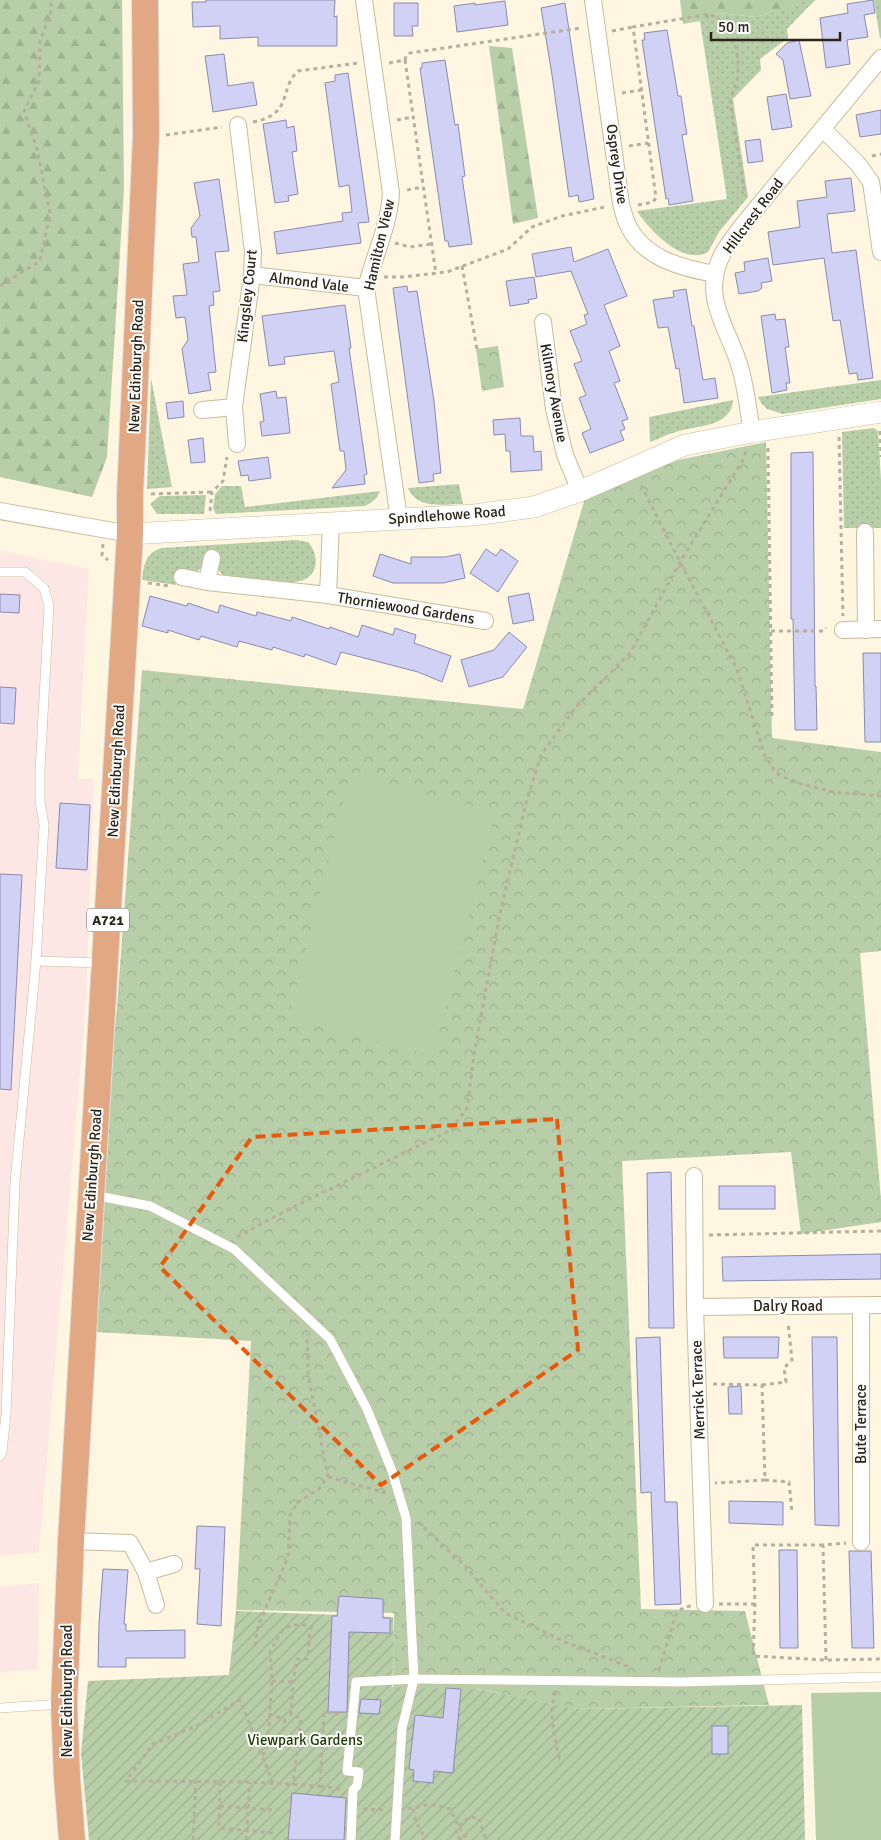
<svg xmlns="http://www.w3.org/2000/svg" width="881" height="1840" font-family="Signika,sans-serif">
	<style>
		.industrial { fill: #fde7e5 }
		.grass { fill: url(#grass-dots) }
		.forest { fill: url(#forest-firs) }
		.park { fill: url(#park-crowns) }
		.garden { fill: url(#garden-furrows) }
		.pitch { fill: #b8cea9 }
		.building { fill: #d0d1f5; stroke: #8a8bad }
		.lines { fill: none; stroke-linecap: round; stroke-linejoin: round }
		.service-casing { stroke: #c9bb98; stroke-width: 10 }
		.minor-casing { stroke: #c9bb98; stroke-width: 18 }
		.tertiary-casing { stroke: #c9bb98; stroke-width: 22 }
		.primary-casing { stroke: #e1e0df; stroke-width: 28 }
		.path { stroke: #b7af9d; stroke-width: 3; stroke-dasharray: 4 4; stroke-linecap: butt }
		.service { stroke: #fff; stroke-width: 9 }
		.minor { stroke: #fff; stroke-width: 16 }
		.tertiary { stroke: #fff; stroke-width: 21 }
		.primary { stroke: #e1a883; stroke-width: 26 }
		.marked { fill: none; stroke: #e8590c; stroke-width: 4; stroke-dasharray: 10 6; stroke-linejoin: round }
		.labels { text-anchor: middle; dominant-baseline: central; stroke-width: 4; stroke-linejoin: round; paint-order: stroke }
		.shield { fill: #fff; stroke: #6b665d; stroke-width: 1 }
		.shield-label { font-size: 14px; font-weight: bold; fill: #2b2518 }
		.street-label { font-size: 15px; fill: #2b2518; stroke: #fff }
		.park-label { font-size: 15px; fill: #1e3c00; stroke: #fff }
	</style>
	<defs>
		<pattern id="grass-dots" width="8" height="8" patternUnits="userSpaceOnUse" patternTransform="scale(1.25)"><rect width="8" height="8" fill="#b8cea9"/><path d="M2 2h.1M6 6h.1" fill="none" stroke="#9eb191" stroke-width="1.8" stroke-linecap="round"/></pattern>
		<pattern id="forest-firs" width="22" height="20" patternUnits="userSpaceOnUse" patternTransform="scale(1.25)"><rect width="22" height="20" fill="#b8cea9"/><path d="M5 1l3.5 6h-7zM16 11l3.5 6h-7z" fill="#9eb191"/></pattern>
		<pattern id="park-crowns" width="20" height="18" patternUnits="userSpaceOnUse" patternTransform="scale(1.25)"><rect width="20" height="18" fill="#b8cea9"/><path d="M2 6a3 3 0 1 1 6 0M12 15a3 3 0 1 1 6 0" fill="none" stroke="#9eb191"/></pattern>
		<pattern id="garden-furrows" width="10" height="10" patternUnits="userSpaceOnUse" patternTransform="scale(1.25)"><rect width="10" height="10" fill="#b8cea9"/><path d="M-1 1l2-2M0 10L10 0M9 11l2-2" fill="none" stroke="#9eb191"/></pattern>
	</defs>
	<rect width="100%" height="100%" fill="#fff6e1"/>
	<g class="industrial">
		<path d="M0 551 89 569 78 779H94L86 1003 39 1552 0 1556Z"/>
		<path d="M39 1583 38 1669 0 1673V1587Z"/>
	</g>
	<g class="grass">
		<path d="M815 0 787 29 788 38 760 59 761 70 733 99 748 197 719 232 708 252C683 266 649 230 637 211L727 199 700 21 718 13 756 17Z"/>
		<path d="M874 0H881V37L880 39Z"/>
		<path d="M151 378 172 487 147 489Z"/>
		<path d="M881 380V399L783 414 767 409 762 404 758 397Z"/>
		<path d="M733 400C731 428 696 425 676 432 667 434 659 439 650 442L649 417Z"/>
		<path d="M874 428 878 431 881 480V528H844L842 432Z"/>
		<path d="M459 484 463 504C444 504 417 510 408 488Z"/>
		<path d="M222 486H241L245 507 380 491C377 499 373 502 365 506L216 514 213 508 215 494Z"/>
		<path d="M206 495 204 514H157L150 504 160 496Z"/>
		<path d="M296 540 308 542C322 558 317 581 294 582L292 586 225 577 218 570 203 567 196 572 179 570 176 585 142 580C144 564 145 554 161 548Z"/>
	</g>
	<g class="forest">
		<path d="M0 0H122L124 189 107 457 92 497 0 477Z"/>
		<path d="M680 0H817L756 17 718 13 700 21 683 24Z"/>
		<path d="M489 46 512 48 538 218 513 224Z"/>
	</g>
	<g class="park">
		<path d="M498 346 504 387 482 391 476 349Z"/>
		<path d="M766 442 772 738 881 752V951L860 953 881 1200V1222L801 1234 791 1152 622 1161 641 1609 745 1611 769 1705 578 1709 478 1689 393 1688 394 1613 236 1610 251 1341 96 1332 101 1174 117 1007 142 670 523 709 585 498 678 460Z"/>
	</g>
	<path class="garden" d="M236 1611 393 1617 394 1645 392 1687 477 1689 579 1709 802 1705 805 1840H89L81 1753 88 1681 229 1675Z"/>
	<g class="pitch">
		<path d="M350 775 495 812 433 1056 288 1019Z"/>
		<path d="M881 1692V1840H816L811 1693Z"/>
	</g>
	<g class="building">
		<path d="M206 0H335L334 17 337 16V46H258V37L220 39V26L193 27 192 2H206Z"/>
		<path d="M873 0 875 13 864 15 868 37 847 40 850 64 826 68 820 18 848 13 847 4Z"/>
		<path d="M505 1 508 25 457 32 454 6 475 3V5Z"/>
		<path d="M394 3H418V26H412L413 36H394Z"/>
		<path d="M565 3 594 199 579 202 578 195 569 197 552 75 541 8Z"/>
		<path d="M667 30 678 96H681L685 123 687 134 682 135 693 201 669 205 668 198 666 199 642 40H645L644 33Z"/>
		<path d="M799 40 811 96 790 99 783 60 776 54 787 43Z"/>
		<path d="M224 54 228 86 253 82 257 105 213 112 205 56Z"/>
		<path d="M445 60 455 125 458 124 465 176 462 177 472 244 449 247 448 241H445L443 227 420 68H422V63Z"/>
		<path d="M348 73 369 222 358 223 361 243 277 254 274 232 343 221 342 213 352 212 349 185 339 187 325 83 335 81V75Z"/>
		<path d="M786 94 792 127 772 130 767 97Z"/>
		<path d="M881 110V134L860 137 856 115Z"/>
		<path d="M286 120 287 128 294 126 297 151 292 152 298 194 288 196 289 201 275 203 263 124Z"/>
		<path d="M760 139 763 161 748 163 745 141Z"/>
		<path d="M851 178 855 211 827 214 832 253 856 250 873 378 858 380 857 373 849 374 840 320 833 321 824 258 773 265 768 232 800 227 797 201 827 197 825 181Z"/>
		<path d="M219 179 229 251 215 252 220 291 213 292 214 305 209 306 216 372 208 373 211 390 189 394 182 349 188 340 185 317 176 318 173 296 187 295 183 264 199 262 196 237H192L191 228 200 216 194 183Z"/>
		<path d="M571 247 574 262 608 249 627 296 604 305 620 346 609 351 620 381 614 383 628 419 622 421 625 429 620 431 624 440 590 453 582 433 591 429 579 398 586 395 574 364 582 361 570 331 587 324 584 315 588 314 571 271 536 277 532 254Z"/>
		<path d="M768 258 772 281 761 283 762 288 758 291 739 294 735 273 745 271 744 262Z"/>
		<path d="M534 277 537 298 528 300 529 303 510 306 506 281Z"/>
		<path d="M407 286 408 292 417 291 434 401 441 473 433 474 434 481 419 483 393 288Z"/>
		<path d="M686 289 692 326H694L703 380 715 378 718 398 684 403 679 368 676 369 668 327 658 328 653 300 674 297 673 291Z"/>
		<path d="M345 305 351 348H349L367 474 364 475 365 484 332 488 346 470 344 451H340L331 384 339 382 334 351 284 357 285 364 269 366 262 316Z"/>
		<path d="M775 314 776 320 785 319 789 347H785L790 383H786L787 390 772 393 761 316Z"/>
		<path d="M276 391 277 398 286 397 290 433 262 436 260 422 264 421 260 394Z"/>
		<path d="M183 401 184 417 168 419 166 403Z"/>
		<path d="M520 418 521 436H533L534 452 541 451 542 470 511 472 510 451H506L505 434 494 435 493 420Z"/>
		<path d="M203 438 205 462 191 463 188 440Z"/>
		<path d="M813 452 815 686H816L817 730H795L793 619H791V453Z"/>
		<path d="M268 457 271 478 249 481 248 475 241 476 238 461Z"/>
		<path d="M486 549 496 556 501 549 518 561 498 592 470 573Z"/>
		<path d="M380 554 411 564V557H445L460 554 465 578 443 583H393L373 576Z"/>
		<path d="M529 593 534 620 513 624 508 597Z"/>
		<path d="M0 594 20 595 19 613 0 612Z"/>
		<path d="M150 596 187 606 188 603 218 613 220 605 256 616 257 612 291 621 292 617 329 629 330 627 358 637 362 625 393 635 395 628 416 635 414 643 451 656 442 682 418 672 341 652 336 665 305 654 304 657 273 647 272 650 239 641 237 647 201 636 199 640 168 630V633L142 626Z"/>
		<path d="M509 632 527 647 503 677 469 687 461 660 494 650Z"/>
		<path d="M863 653H881V742H865Z"/>
		<path d="M0 687 16 688 14 724 0 723Z"/>
		<path d="M60 803 90 805 87 870 56 868Z"/>
		<path d="M0 874 22 875 11 1090 0 1089Z"/>
		<path d="M671 1172 674 1328H649L647 1173Z"/>
		<rect x="719" y="1186" width="56" height="23"/>
		<path d="M881 1254V1279L723 1281 722 1257Z"/>
		<path d="M660 1337 665 1502H677L681 1604 655 1605 651 1492 641 1493 636 1338Z"/>
		<path d="M723 1337H779L778 1358H724Z"/>
		<path d="M812 1337H837L839 1526 815 1525Z"/>
		<path d="M741 1386 742 1414H729L728 1387Z"/>
		<path d="M729 1501 783 1502V1525L729 1523Z"/>
		<path d="M197 1526 225 1527 221 1626 197 1624 200 1569H195Z"/>
		<path d="M779 1550H797L798 1648H780Z"/>
		<path d="M849 1551H871L874 1648H852Z"/>
		<path d="M103 1569 128 1570 124 1624H126V1631L185 1630V1658H126V1667H98L99 1623Z"/>
		<path d="M339 1596 383 1599V1618H390V1633L349 1632 347 1712H328L332 1616H337Z"/>
		<path d="M446 1688 461 1689 453 1773 434 1771 433 1783 413 1781 414 1770 409 1769 415 1715 443 1718Z"/>
		<path d="M361 1699 381 1700 379 1714 359 1713Z"/>
		<rect x="712" y="1726" width="16" height="28"/>
		<path d="M292 1793 346 1798 344 1840H288Z"/>
	</g>
	<g class="lines">
		<g class="service-casing">
			<g id="service">
				<path d="M0 572H25L44 588 49 606 40 770V801L44 825 36 961 103 963"/>
				<path d="M93 1195 150 1206 234 1249 330 1339 367 1409 392 1471 406 1518 414 1679 680 1682 881 1677"/>
				<path d="M0 1456 2 1452 6 1414 15 1182 36 961"/>
				<path d="M0 1708 62 1704"/>
				<path d="M351 1840 353 1790 357 1786 359 1772 347 1771 356 1682 414 1679 402 1728 395 1840"/>
			</g>
		</g>
		<g class="minor-casing">
			<g id="minor">
				<path d="M364 0 391 193C389 226 374 256 366 288L399 519"/>
				<path d="M593 0 621 204C623 210 624 217 627 223 642 258 681 268 715 274"/>
				<path d="M823 129 858 164 871 182 881 252"/>
				<path d="M252 275 366 288"/>
				<path d="M543 322 554 409 565 455 580 491"/>
				<path d="M202 410 234 407"/>
				<path d="M752 432C748 409 746 386 739 364 727 326 701 297 722 255 727 245 735 236 741 227L881 58"/>
				<path d="M237 444 234 407 252 275 253 252 238 125"/>
				<path d="M0 511 130 534"/>
				<path d="M865 532 866 630"/>
				<path d="M182 577 207 582 328 595 331 523"/>
				<path d="M207 582 212 558"/>
				<path d="M328 595 485 621"/>
				<path d="M843 630 881 629"/>
				<path d="M694 1176 695 1307 705 1604"/>
				<path d="M861 1306V1542"/>
				<path d="M695 1307 881 1305"/>
				<path d="M71 1541 130 1543 146 1572 156 1605"/>
				<path d="M146 1572 174 1564"/>
			</g>
		</g>
		<g class="tertiary-casing">
			<path id="tertiary" d="M130 534 474 515 534 507 580 491 685 445 752 432 881 412"/>
		</g>
		<g class="primary-casing">
			<path id="primary" d="M72 1840 67 1778 64 1704 71 1541 130 534V495L146 135 145 0"/>
		</g>
		<g class="path">
			<path d="M612 31 633 27"/>
			<path d="M405 60 436 274"/>
			<path d="M389 63 405 60 406 56 410 53 581 28"/>
			<path d="M622 93 641 90"/>
			<path d="M397 120 413 117"/>
			<path d="M253 122C294 114 278 90 298 71L358 63"/>
			<path d="M166 135 222 127"/>
			<path d="M629 146 648 143"/>
			<path d="M872 156 881 154"/>
			<path d="M407 190 423 187"/>
			<path d="M638 205 653 202 656 198 633 27 709 14 717 18 727 29 735 43 738 60V77L730 101 745 196"/>
			<path d="M395 243 410 247 431 244"/>
			<path d="M462 266 477 349"/>
			<path d="M384 277H402L447 272 508 249 532 227 562 216 605 207"/>
			<path d="M0 286 40 261 50 214 37 149 24 111 39 81 40 42 52 8 50 0"/>
			<path d="M880 431 881 457"/>
			<path d="M839 437 843 616"/>
			<path d="M768 448 772 718"/>
			<path d="M641 485 680 562 736 667 765 756 776 773 794 782 834 792 881 796"/>
			<path d="M151 494 212 492"/>
			<path d="M210 511 212 492 223 481 227 457"/>
			<path d="M103 544 102 555 108 560"/>
			<path d="M148 583 169 586"/>
			<path d="M771 631H824L826 628"/>
			<path d="M709 1235 881 1231"/>
			<path d="M237 1237 291 1208 451 1130 467 1108 474 1055 500 913 526 803 541 755 575 708 630 653 680 562 743 460 746 451"/>
			<path d="M713 1384 762 1385 765 1480 715 1483"/>
			<path d="M762 1385 786 1382 784 1368 792 1360 788 1322"/>
			<path d="M328 1477 386 1493"/>
			<path d="M765 1480 789 1482 792 1513"/>
			<path d="M418 1522 465 1566 505 1613 563 1641 632 1668"/>
			<path d="M823 1545H753L755 1604 753 1656 826 1660 881 1659"/>
			<path d="M719 1604H755"/>
			<path d="M255 1646 258 1626 288 1557 290 1515 298 1502 318 1490 328 1477 308 1374 307 1334"/>
			<path d="M826 1660 823 1545 846 1543"/>
			<path d="M659 1670 676 1614 684 1607 691 1606"/>
			<path d="M272 1681 293 1682"/>
			<path d="M556 1692C547 1711 556 1744 561 1765"/>
			<path d="M269 1714 285 1720 281 1741 268 1738 272 1681 270 1651 283 1630 292 1625H306L311 1628C308 1635 310 1649 307 1659H297L293 1682 291 1715 301 1718 293 1784"/>
			<path d="M262 1755 265 1753 268 1738"/>
			<path d="M220 1782 219 1828 273 1833"/>
			<path d="M273 1783 240 1700 196 1726 153 1744 126 1781 250 1782 320 1786 324 1712 342 1714"/>
			<path d="M320 1786 341 1789"/>
			<path d="M220 1806 274 1810"/>
			<path d="M363 1809 385 1810"/>
			<path d="M408 1809 430 1804 450 1809 458 1826 468 1840"/>
			<path d="M413 1809 416 1822 424 1836 423 1840"/>
			<path d="M193 1840 196 1781"/>
			<path d="M246 1840 250 1782"/>
			<path d="M460 1840 456 1833 458 1826 470 1817 479 1818 486 1840"/>
		</g>
		<use href="#service" class="service"/>
		<use href="#minor" class="minor"/>
		<use href="#tertiary" class="tertiary"/>
		<use href="#primary" class="primary"/>
	</g>
	<path class="marked" d="M557 1119 578 1350 381 1485 160 1267 252 1137Z"/>
	<g class="labels">
		<rect class="shield" x="87" y="908.5" width="42" height="23" rx="4"/>
		<g class="shield-label">
			<text x="108" y="920">A721</text>
		</g>
		<g class="street-label">
			<text transform="translate(617 164) rotate(82)">Osprey Drive</text>
			<text transform="translate(753 216) rotate(-53)">Hillcrest Road</text>
			<text transform="translate(379 245) rotate(-77)">Hamilton View</text>
			<text transform="translate(309 282) rotate(7)">Almond Vale</text>
			<text transform="translate(247 296) rotate(-84)">Kingsley Court</text>
			<text transform="translate(136 366) rotate(-88)">New Edinburgh Road</text>
			<text transform="translate(554 393) rotate(80)">Kilmory Avenue</text>
			<text transform="translate(447 515) rotate(-4)">Spindlehowe Road</text>
			<text transform="translate(406 608) rotate(9)">Thorniewood Gardens</text>
			<text transform="translate(116 771) rotate(-87)">New Edinburgh Road</text>
			<text transform="translate(92 1175) rotate(-86)">New Edinburgh Road</text>
			<text x="788" y="1306">Dalry Road</text>
			<text transform="translate(698 1390) rotate(-92)">Merrick Terrace</text>
			<text transform="translate(861 1424) rotate(-90)">Bute Terrace</text>
			<text transform="translate(67 1691) rotate(-90)">New Edinburgh Road</text>
		</g>
		<g class="park-label">
			<text x="305" y="1740">Viewpark Gardens</text>
		</g>
	</g>
	<path d="M711 32v8h129v-8" fill="none" stroke="#2b2518" stroke-width="2.5"/>
	<text x="718" y="32" font-size="15" fill="#2b2518" stroke="#ffffff" stroke-width="4" paint-order="stroke">50 m</text>
</svg>
